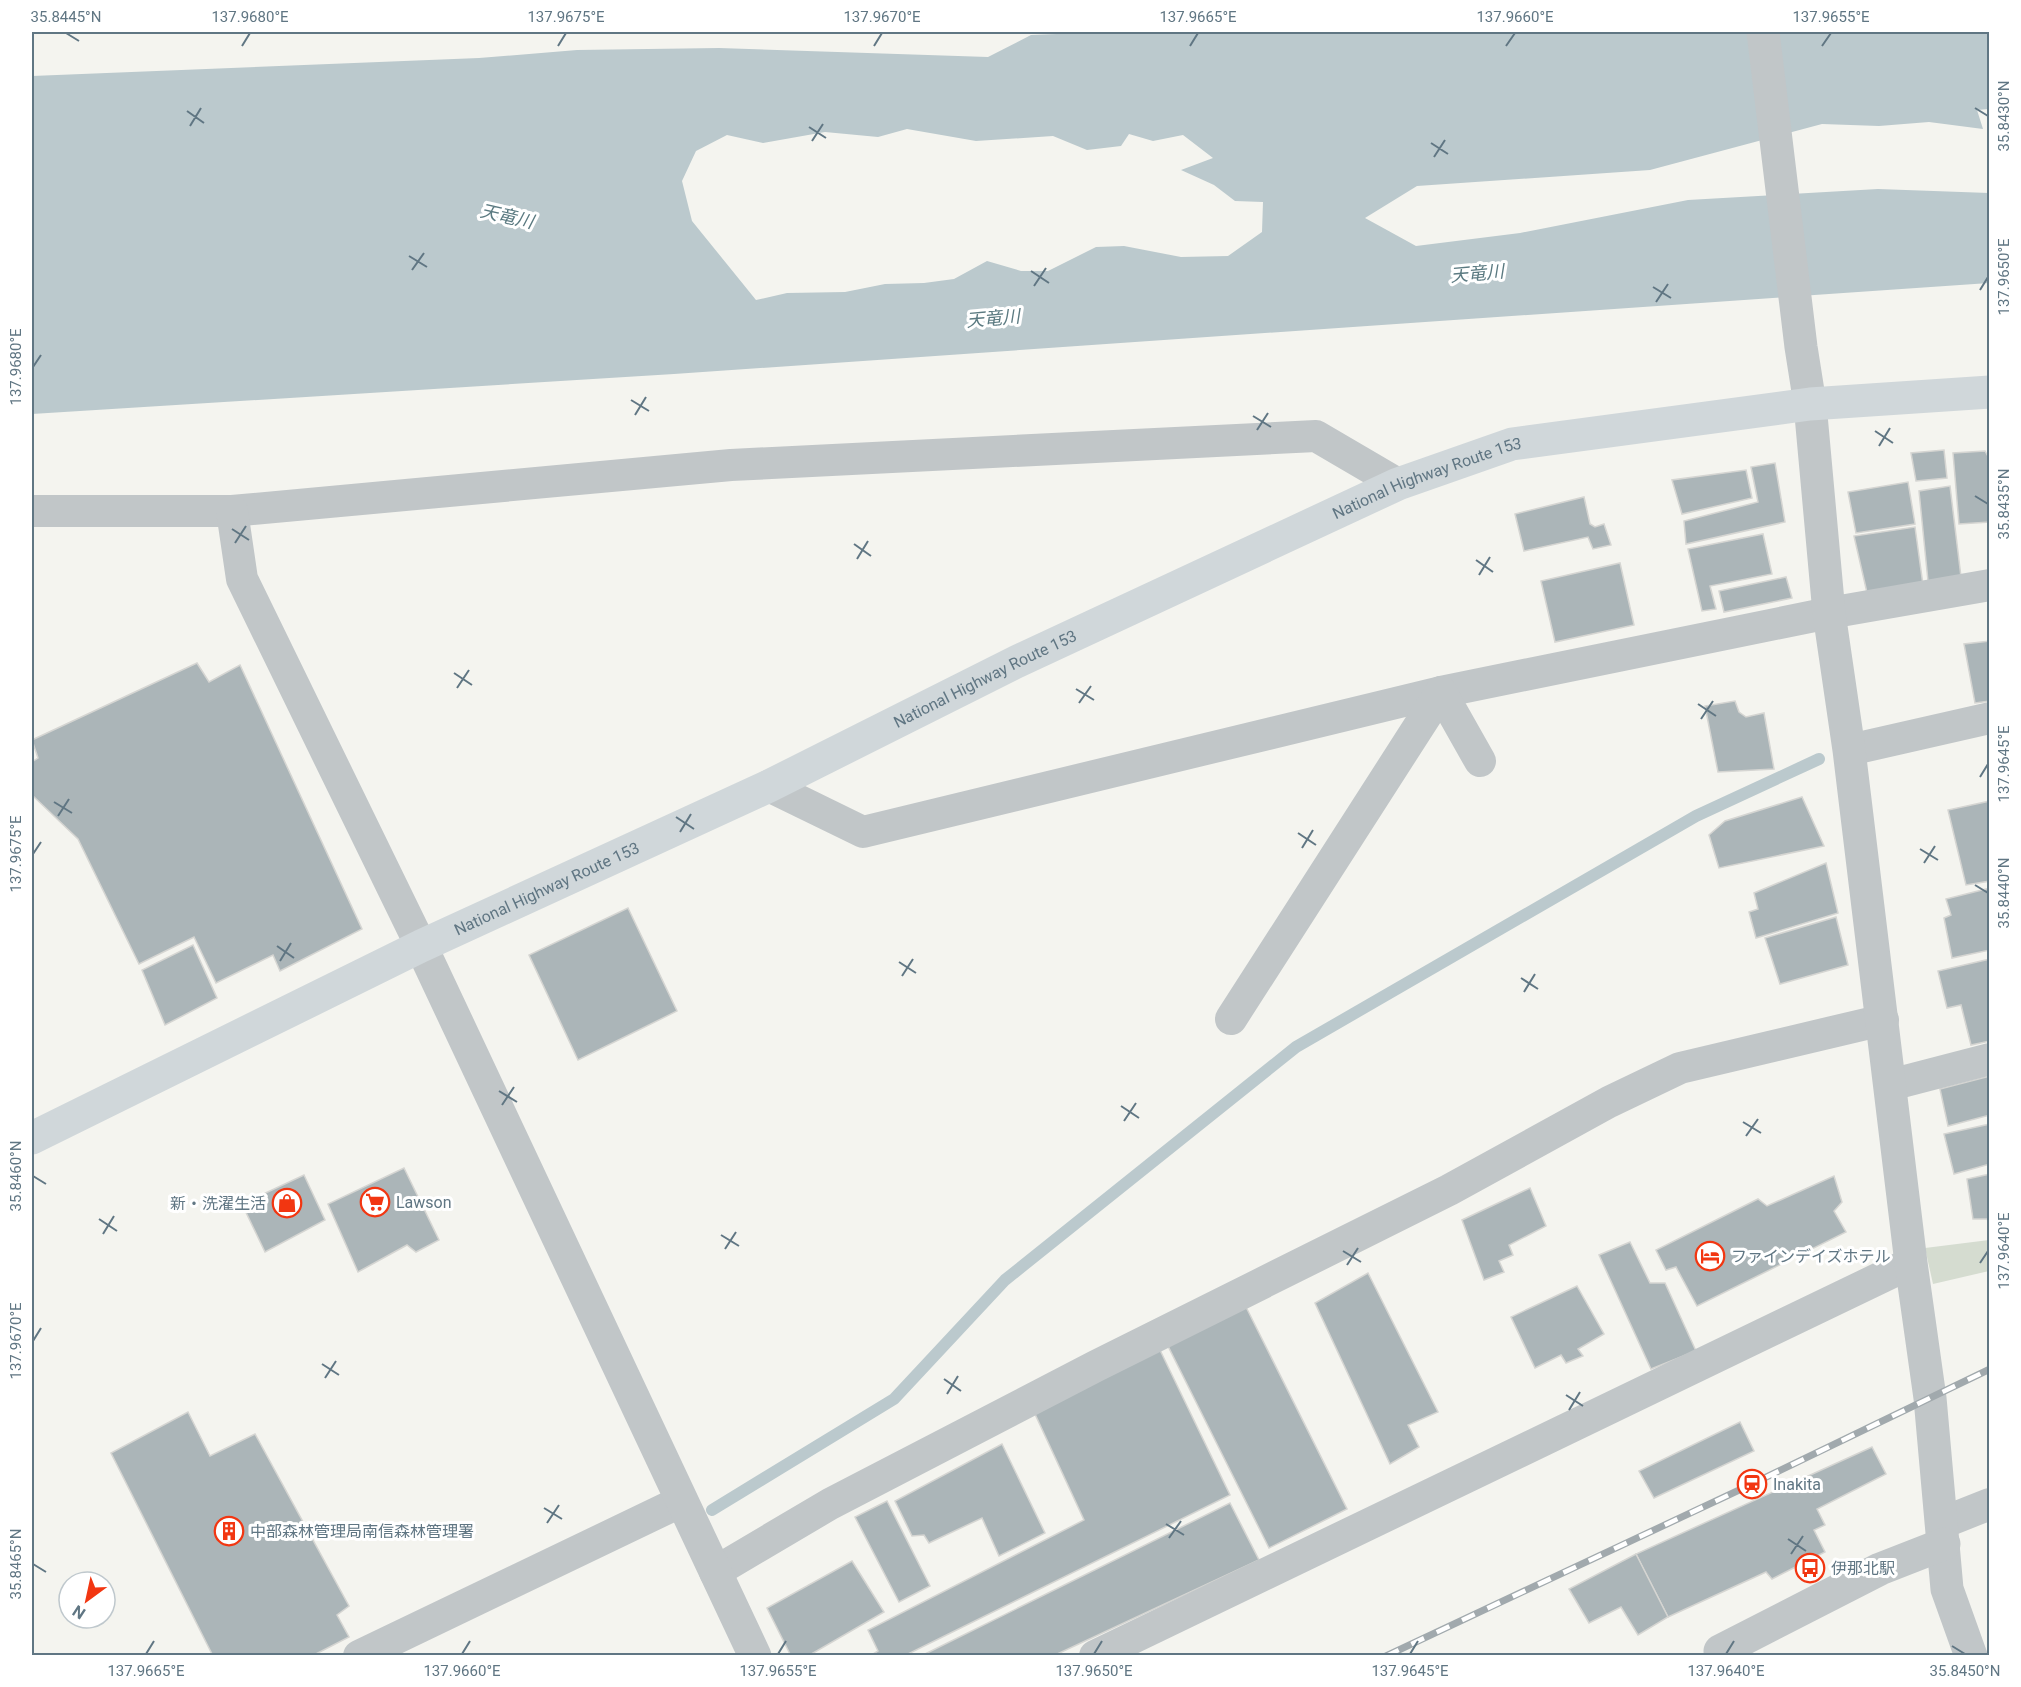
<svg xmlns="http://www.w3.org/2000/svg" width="2021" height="1687" font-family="Roboto,'Noto Sans JP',sans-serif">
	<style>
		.green { fill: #d5dcd0 }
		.water { fill: #bbc9cd; fill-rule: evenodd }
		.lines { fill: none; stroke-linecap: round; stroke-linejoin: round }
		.stream { stroke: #bbc9cd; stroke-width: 12 }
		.building { fill: #abb5b8; stroke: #d5d5d2; stroke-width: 1.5 }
		.minor { stroke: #c1c6c8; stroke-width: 32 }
		.tertiary { stroke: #c1c6c8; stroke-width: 33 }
		.trunk { stroke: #d0d7da; stroke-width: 33 }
		.rail-casing { stroke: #a1a9ad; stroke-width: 7 }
		.rail { stroke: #fff; stroke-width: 4.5; stroke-dasharray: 14; stroke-linecap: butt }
		.ticks { fill: none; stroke: #607683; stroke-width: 2 }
		.labels { text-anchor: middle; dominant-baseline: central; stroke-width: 6; stroke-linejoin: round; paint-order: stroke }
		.street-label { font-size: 16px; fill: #607683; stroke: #fff }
		.poi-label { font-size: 16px; fill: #607683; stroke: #fff; text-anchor: start }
		.water-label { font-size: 18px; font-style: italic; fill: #5b7a81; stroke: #fff }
		.neatline { fill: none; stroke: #607683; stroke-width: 2 }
		.ticks-label { font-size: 15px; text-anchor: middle; fill: #607683 }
	</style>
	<rect width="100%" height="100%" fill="#f4f4ef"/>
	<path class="green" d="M1989 1240V1271L1933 1284 1925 1248Z"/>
	<path class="water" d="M1107 32H1989V109L1977 110 1983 129 1929 122 1879 126 1822 124 1650 170 1417 186 1365 218 1416 246 1520 233 1688 200 1878 189 1989 193V283L674 374 32 414V76L479 58 577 50 719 48 988 57 1031 35ZM907 129 976 141 1053 136 1087 150 1121 146 1129 134 1153 141 1183 135 1213 158 1181 170 1214 185 1235 201 1263 202 1262 232 1228 256 1181 257 1124 246 1096 247 1048 271H1021L987 261 954 279 924 283 885 284 845 292 787 293 756 300 692 221 682 181 696 151 727 135 763 143 825 132 878 137Z"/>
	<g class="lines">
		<path class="stream" d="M712 1510 894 1399 1005 1280 1296 1047 1696 816 1819 759"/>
	</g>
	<g class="building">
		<path d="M1944 450 1947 478 1916 481 1911 453Z"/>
		<path d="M1985 451 1990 460V522L1959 524 1953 453Z"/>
		<path d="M1775 463 1785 522 1686 544 1684 521 1758 502 1751 467Z"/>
		<path d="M1746 470 1752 498 1682 514 1672 480Z"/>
		<path d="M1908 482 1915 524 1856 533 1848 492Z"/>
		<path d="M1950 486 1961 577 1928 581 1919 491Z"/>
		<path d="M1584 497 1590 524 1595 527 1604 524 1611 545 1593 549 1588 537 1524 551 1515 514Z"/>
		<path d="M1915 527 1923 585 1868 597 1854 536Z"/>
		<path d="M1763 534 1772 574 1710 586 1716 609 1702 611 1688 549Z"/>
		<path d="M1620 563 1634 625 1555 642 1541 581Z"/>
		<path d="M1786 577 1792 598 1724 612 1719 591Z"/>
		<path d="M1990 641V701L1975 703 1964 644Z"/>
		<path d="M197 663 209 682 240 665 362 929 280 971 273 955 216 983 194 937 139 964 78 839 32 795V762L38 758 32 740Z"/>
		<path d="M1735 701 1739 712 1746 717 1764 713 1774 769 1718 772 1705 706Z"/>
		<path d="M1802 797 1824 846 1719 868 1709 835 1725 821Z"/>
		<path d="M1990 801V881L1966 885 1948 810Z"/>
		<path d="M1826 863 1838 913 1756 938 1749 912 1758 909 1754 893Z"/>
		<path d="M1990 888V950L1952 958 1944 918 1951 915 1946 899Z"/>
		<path d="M628 908 677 1011 578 1060 529 955Z"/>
		<path d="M1836 917 1848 965 1780 984 1765 938Z"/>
		<path d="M193 945 217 998 165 1025 142 970Z"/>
		<path d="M1990 959V1041L1971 1045 1961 1005 1947 1008 1938 971Z"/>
		<path d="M1990 1076V1115L1948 1126 1940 1089Z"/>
		<path d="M1990 1124V1164L1954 1174 1944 1134Z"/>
		<path d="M404 1168 439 1240 416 1252 407 1245 358 1272 328 1204Z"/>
		<path d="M1990 1174V1225L1987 1219H1973L1967 1179Z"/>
		<path d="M304 1175 325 1220 265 1252 242 1204Z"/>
		<path d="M1834 1176 1842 1202 1834 1211 1846 1232 1697 1306 1676 1267 1666 1270 1656 1250 1758 1199 1767 1206Z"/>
		<path d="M1530 1188 1546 1226 1509 1245 1513 1255 1499 1261 1504 1272 1484 1280 1462 1220Z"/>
		<path d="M1630 1242 1650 1283H1665L1696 1351 1651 1369 1599 1255Z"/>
		<path d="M1368 1273 1438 1412 1408 1425 1419 1447 1390 1464 1315 1303Z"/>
		<path d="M1577 1286 1604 1334 1578 1349 1583 1356 1566 1363 1561 1355 1535 1368 1511 1317Z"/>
		<path d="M1245 1305 1347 1509 1269 1548 1167 1344Z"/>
		<path d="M1159 1348 1230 1495 904 1656H870L878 1651 868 1630 1084 1520 1035 1414Z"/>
		<path d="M188 1412 210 1456 255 1434 349 1606 337 1615 349 1637 312 1656H213L111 1453Z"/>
		<path d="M1740 1422 1754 1451 1654 1498 1639 1471Z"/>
		<path d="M1002 1444 1045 1533 999 1556 982 1518 929 1543 924 1535 912 1536 895 1501Z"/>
		<path d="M1872 1447 1886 1474 1817 1509 1825 1525 1814 1530 1825 1552 1772 1579 1766 1572 1668 1617 1636 1554Z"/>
		<path d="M887 1501 930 1586 899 1602 855 1517Z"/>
		<path d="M1230 1503 1259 1560 1053 1656H921Z"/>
		<path d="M1636 1554 1668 1617 1638 1635 1621 1607 1589 1623 1569 1589Z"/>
		<path d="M852 1561 884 1612 808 1656H791L767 1608Z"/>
	</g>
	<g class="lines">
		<g class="minor">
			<path d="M32 511H232L731 465 1316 436 1398 484"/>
			<path d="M232 511 242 579 421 946"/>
			<path d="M1849 750 1990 718"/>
			<path d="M769 786 863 832 1441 692 1829 613 1990 585"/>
			<path d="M1231 1019 1441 692 1480 761"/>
			<path d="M1890 1085 1990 1059"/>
			<path d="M1942 1523 1990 1504"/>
			<path d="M715 1572 830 1504 1096 1366 1449 1190 1609 1102 1680 1068 1883 1020"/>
			<path d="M359 1656 682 1501"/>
			<path d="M1095 1656 1911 1263"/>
		</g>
		<g class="tertiary">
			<path d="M1763 32 1801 347 1810 404 1829 613 1849 750 1911 1263 1930 1398 1947 1589 1971 1656"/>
			<path d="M421 946 755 1656"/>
			<path d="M1723 1656 1720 1651 1880 1569 1944 1544"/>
		</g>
		<path class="trunk" id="s1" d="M32 1138 421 946 769 786 1016 662 1398 484 1512 444 1810 404 1990 392"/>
		<g class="rail-casing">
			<path id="rail" d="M1386 1656 1752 1484 1990 1369"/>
		</g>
		<use href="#rail" class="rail"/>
	</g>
	<path class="ticks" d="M66 33 79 41M242 46 250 33M558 46 566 33M874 46 882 33M1190 46 1198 33M1506 46 1515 33M1822 46 1831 33M1975 108 1988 116M187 111 204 123M190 126 201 108M809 127 826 138M812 141 823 124M1431 143 1448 154M1434 157 1445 140M409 256 427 267M412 270 424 253M1031 271 1049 283M1034 286 1046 268M1653 287 1671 298M1980 290 1988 277M1656 302 1668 284M33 367 41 355M631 400 649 411M635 415 646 397M1253 416 1271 427M1257 430 1268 413M1875 431 1893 443M1879 446 1890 428M1975 496 1988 504M232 529 249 540M235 543 246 526M854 544 871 556M857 559 868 541M1476 560 1493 572M1479 575 1490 557M454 673 472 685M457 688 469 670M1076 689 1094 700M1079 703 1091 686M1698 704 1716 716M1701 719 1713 701M1980 777 1988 764M54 802 72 813M58 816 69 799M676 817 694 829M680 832 691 814M1298 833 1316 845M1302 848 1313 830M1920 849 1938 860M33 854 41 842M1924 863 1935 846M1975 885 1988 893M277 946 294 958M280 961 291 943M899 962 916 973M902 976 913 959M1521 978 1538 989M1524 992 1535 974M499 1091 517 1102M502 1105 514 1087M1121 1106 1139 1118M1124 1121 1136 1103M1743 1122 1761 1133M1746 1136 1758 1119M33 1176 46 1184M99 1219 117 1231M103 1234 114 1216M721 1235 739 1246M725 1249 736 1232M1343 1251 1361 1262M1980 1263 1988 1251M1347 1265 1358 1248M33 1341 41 1328M322 1364 339 1375M325 1378 336 1361M944 1379 961 1391M947 1394 958 1376M1566 1395 1583 1406M1569 1410 1580 1392M544 1508 562 1519M547 1523 559 1505M1166 1524 1184 1535M1169 1538 1181 1521M1788 1539 1806 1551M1791 1554 1803 1536M33 1564 46 1572M1952 1646 1965 1654M146 1654 154 1641M462 1654 470 1641M778 1654 786 1641M1094 1654 1102 1641M1410 1654 1418 1641M1726 1654 1734 1641"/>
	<defs>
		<g id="supermarket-ring" transform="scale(1.5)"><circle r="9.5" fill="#fff" stroke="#f23611" stroke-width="1.5"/><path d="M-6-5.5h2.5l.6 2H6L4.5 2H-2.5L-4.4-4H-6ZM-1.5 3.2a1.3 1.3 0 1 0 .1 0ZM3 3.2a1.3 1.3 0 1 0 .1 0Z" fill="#f23611"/></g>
		<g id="shop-ring" transform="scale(1.5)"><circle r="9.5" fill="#fff" stroke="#f23611" stroke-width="1.5"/><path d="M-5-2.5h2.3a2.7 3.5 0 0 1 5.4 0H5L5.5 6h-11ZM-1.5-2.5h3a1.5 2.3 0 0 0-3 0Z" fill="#f23611"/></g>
		<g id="hotel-ring" transform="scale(1.5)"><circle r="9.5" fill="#fff" stroke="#f23611" stroke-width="1.5"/><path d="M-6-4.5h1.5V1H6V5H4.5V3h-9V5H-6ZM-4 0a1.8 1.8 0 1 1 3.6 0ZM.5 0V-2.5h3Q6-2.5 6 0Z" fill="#f23611"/></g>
		<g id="station-ring" transform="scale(1.5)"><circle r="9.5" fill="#fff" stroke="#f23611" stroke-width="1.5"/><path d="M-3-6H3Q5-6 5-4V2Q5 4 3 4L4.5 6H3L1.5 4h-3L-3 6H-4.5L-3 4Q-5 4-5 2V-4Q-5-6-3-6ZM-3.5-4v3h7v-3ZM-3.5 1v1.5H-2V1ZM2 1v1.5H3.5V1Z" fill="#f23611"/></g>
		<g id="building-ring" transform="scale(1.5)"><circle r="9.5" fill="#fff" stroke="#f23611" stroke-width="1.5"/><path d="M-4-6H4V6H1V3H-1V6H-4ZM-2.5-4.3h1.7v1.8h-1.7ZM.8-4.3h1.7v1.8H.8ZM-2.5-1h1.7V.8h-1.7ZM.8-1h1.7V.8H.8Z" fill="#f23611"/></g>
		<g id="bus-ring" transform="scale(1.5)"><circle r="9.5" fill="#fff" stroke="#f23611" stroke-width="1.5"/><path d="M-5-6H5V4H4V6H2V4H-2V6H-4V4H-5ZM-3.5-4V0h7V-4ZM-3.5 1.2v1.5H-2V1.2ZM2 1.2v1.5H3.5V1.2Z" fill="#f23611"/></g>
	</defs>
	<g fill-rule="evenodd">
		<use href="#supermarket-ring" x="375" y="1202"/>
		<use href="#shop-ring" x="287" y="1203"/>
		<use href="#hotel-ring" x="1710" y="1256"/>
		<use href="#station-ring" x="1752" y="1484"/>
		<use href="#building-ring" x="229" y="1531"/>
		<use href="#bus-ring" x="1810" y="1568"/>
	</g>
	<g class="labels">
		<g class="street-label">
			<text stroke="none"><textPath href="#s1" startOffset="1544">National Highway Route 153</textPath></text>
			<text stroke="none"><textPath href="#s1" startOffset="1058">National Highway Route 153</textPath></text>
			<text stroke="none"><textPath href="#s1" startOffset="572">National Highway Route 153</textPath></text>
		</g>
		<g class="poi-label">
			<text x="396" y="1202">Lawson</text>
			<text x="266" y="1203" text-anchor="end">新・洗濯生活</text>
			<text x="1731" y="1256">ファインデイズホテル</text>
			<text x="1773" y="1484">Inakita</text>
			<text x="250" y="1531">中部森林管理局南信森林管理署</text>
			<text x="1831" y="1568">伊那北駅</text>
		</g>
		<g class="water-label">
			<text transform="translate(507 216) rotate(13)">天竜川</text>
			<text transform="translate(1477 273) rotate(-5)">天竜川</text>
			<text transform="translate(993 318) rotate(-5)">天竜川</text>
		</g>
	</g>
	<rect width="2021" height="1687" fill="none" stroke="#ffffff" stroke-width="66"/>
	<g transform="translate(87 1600) rotate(213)"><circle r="28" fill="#ffffff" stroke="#bfc8cd" stroke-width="1.5"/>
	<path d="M0-4.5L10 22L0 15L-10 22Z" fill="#f23611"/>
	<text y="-9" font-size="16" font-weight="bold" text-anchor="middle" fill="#607683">N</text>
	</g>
	<rect x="33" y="33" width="1955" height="1621" class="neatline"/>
	<g class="ticks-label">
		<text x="66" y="22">35.8445°N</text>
		<text x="250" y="22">137.9680°E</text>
		<text x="566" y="22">137.9675°E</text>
		<text x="882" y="22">137.9670°E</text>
		<text x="1198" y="22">137.9665°E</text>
		<text x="1515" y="22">137.9660°E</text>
		<text x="1831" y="22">137.9655°E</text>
		<text transform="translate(2004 116) rotate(-90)" y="5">35.8430°N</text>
		<text transform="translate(2004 277) rotate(-90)" y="5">137.9650°E</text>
		<text transform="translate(16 367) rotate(-90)" y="5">137.9680°E</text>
		<text transform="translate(2004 504) rotate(-90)" y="5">35.8435°N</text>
		<text transform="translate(2004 764) rotate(-90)" y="5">137.9645°E</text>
		<text transform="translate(16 854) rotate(-90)" y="5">137.9675°E</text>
		<text transform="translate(2004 893) rotate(-90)" y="5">35.8440°N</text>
		<text transform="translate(16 1176) rotate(-90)" y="5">35.8460°N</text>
		<text transform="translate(2004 1251) rotate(-90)" y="5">137.9640°E</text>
		<text transform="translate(16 1341) rotate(-90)" y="5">137.9670°E</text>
		<text transform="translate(16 1564) rotate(-90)" y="5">35.8465°N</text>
		<text x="146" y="1676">137.9665°E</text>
		<text x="462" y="1676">137.9660°E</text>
		<text x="778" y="1676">137.9655°E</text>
		<text x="1094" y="1676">137.9650°E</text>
		<text x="1410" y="1676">137.9645°E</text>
		<text x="1726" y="1676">137.9640°E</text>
		<text x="1965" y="1676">35.8450°N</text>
	</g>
</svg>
